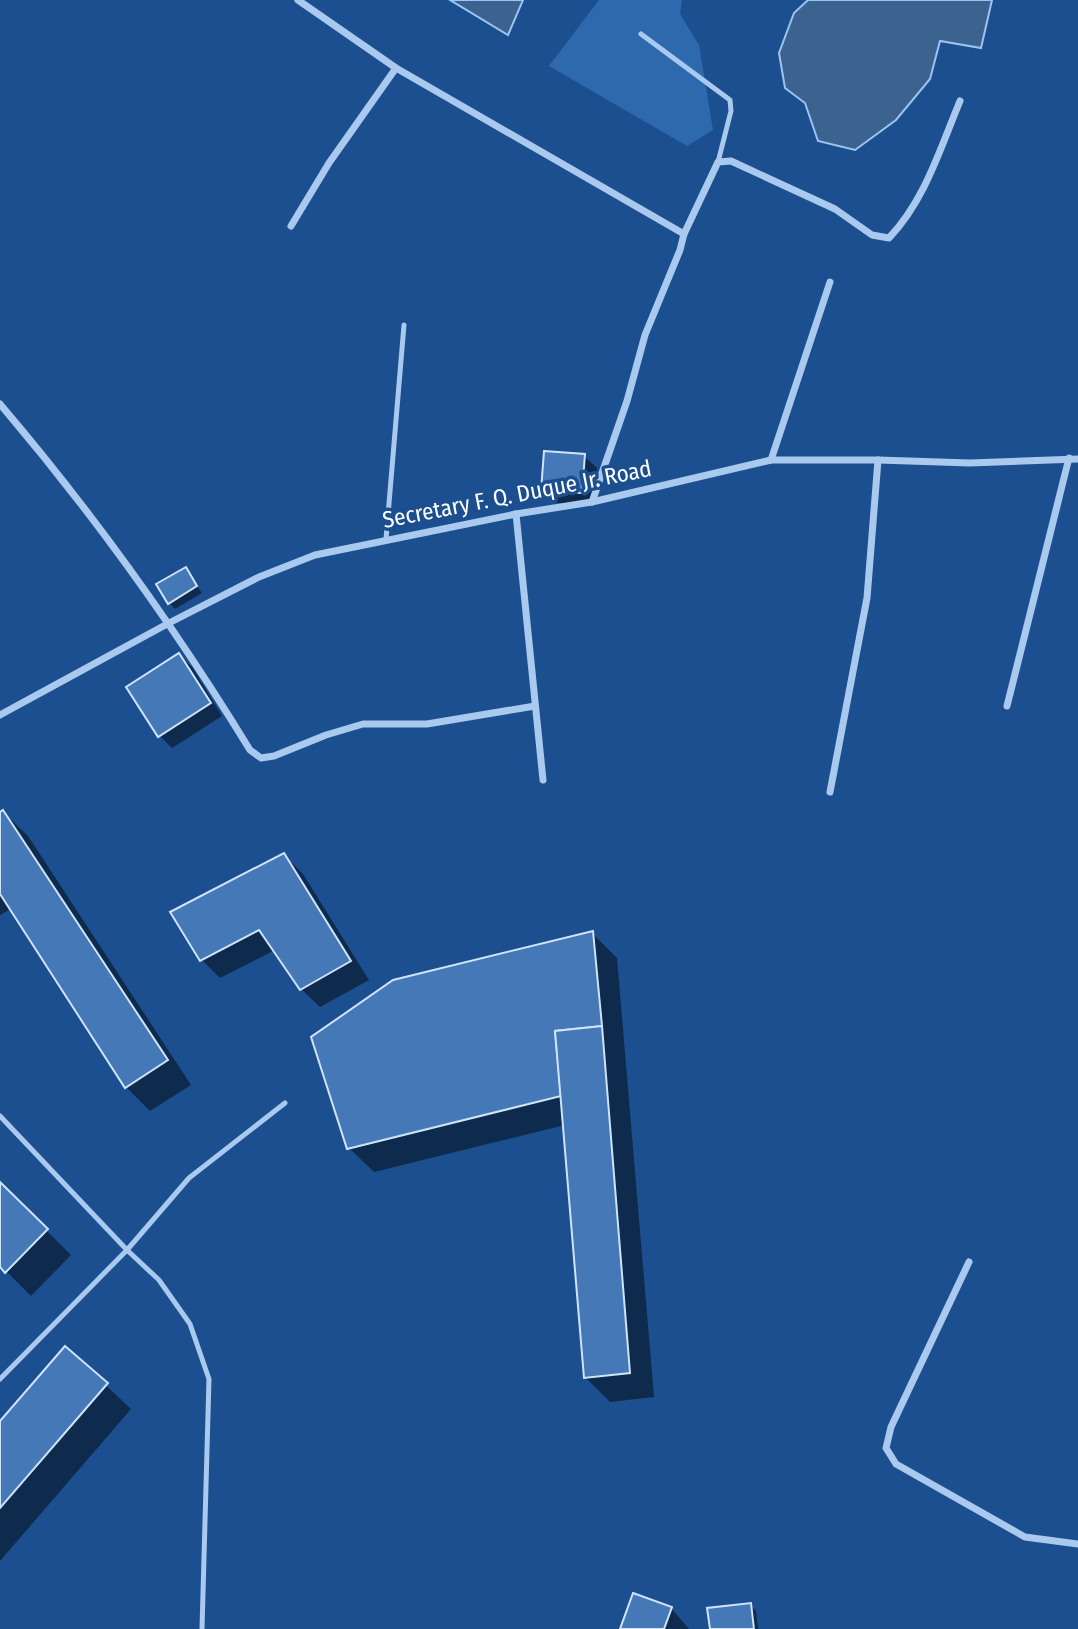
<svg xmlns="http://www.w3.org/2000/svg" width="1078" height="1629" font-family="'Fira Sans Condensed',sans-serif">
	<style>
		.green { fill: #2e69ad }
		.water { fill: #3c6290; stroke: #9cc4f0; stroke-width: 2 }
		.shadow { fill: #0007 }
		.building { fill: #4478b7; stroke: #cfe3fa; stroke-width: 2 }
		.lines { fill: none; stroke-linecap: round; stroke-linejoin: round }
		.service { stroke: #a9c9ee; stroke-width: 5 }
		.minor { stroke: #a9c9ee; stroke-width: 7 }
		.labels { text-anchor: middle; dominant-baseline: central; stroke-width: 7; stroke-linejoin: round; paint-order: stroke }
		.street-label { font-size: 23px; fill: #fff; stroke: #1b4f8f }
	</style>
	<rect width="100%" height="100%" fill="#1b4f8f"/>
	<path class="green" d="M599 0H682L680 14 699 45 713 130 687 146 549 66Z"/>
	<g class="water">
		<path d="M450 0H523L508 35Z"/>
		<path d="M808 0H992L981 48 940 41 930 79 896 120 855 150 818 141 805 103 785 88 779 53 794 13Z"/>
	</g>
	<g class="shadow">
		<path d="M584 456 597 468 594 505 556 503 543 490Z"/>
		<path d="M185 569 202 593 175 609 169 603Z"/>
		<path d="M179 655 192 667 222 716 172 748 159 735Z"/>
		<path d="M3 812 28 836 191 1085 150 1111 126 1087 11 909 0 915V814Z"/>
		<path d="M284 855 303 874 369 980 320 1007 301 989 275 950 220 978 201 959Z"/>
		<path d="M592 933 617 958 654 1397 610 1402 585 1377 565 1125 374 1172 349 1148Z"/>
		<path d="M0 1184 71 1255 31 1296 0 1265Z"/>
		<path d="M66 1348 131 1409 0 1561V1424Z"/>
		<path d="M750 1605 756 1611 758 1629H711Z"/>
		<path d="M671 1608 689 1629H622Z"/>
	</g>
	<g class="building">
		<path d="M544 451 585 454 582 493 541 491Z"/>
		<path d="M186 567 197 586 168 604 156 584Z"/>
		<path d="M179 653 211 703 158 737 126 687Z"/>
		<path d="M3 810 168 1060 125 1088 0 894V812Z"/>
		<path d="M284 853 351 961 300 990 259 930 200 961 170 912Z"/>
		<path d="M593 931 602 1026 555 1031 561 1096 347 1149 311 1037 393 980Z"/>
		<path d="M602 1026 630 1373 584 1378 555 1031Z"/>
		<path d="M0 1182 48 1229 5 1273 0 1267Z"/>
		<path d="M65 1346 108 1383 0 1508V1421Z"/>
		<path d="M633 1593 672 1607 664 1629H620Z"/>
		<path d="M751 1603 754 1629H710L707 1608Z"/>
	</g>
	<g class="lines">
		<g class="service">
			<path d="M641 34 730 100 731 111 718 162"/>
			<path d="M386 539 404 325"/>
			<path d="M0 1116 127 1250 159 1280 190 1324 209 1379 202 1629"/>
			<path d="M0 1379 127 1250 189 1178 285 1103"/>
		</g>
		<g class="minor">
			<path d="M298 0 396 68 684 234 680 250 645 335 627 401 592 502"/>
			<path d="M291 226 329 163 396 68"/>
			<path d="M684 234 718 162 731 161 835 209 872 235 889 238C925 200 940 149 960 101"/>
			<path d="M0 404C92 512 176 629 250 750L261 758 274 756 326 735 363 724H427L535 706"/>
			<path d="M771 460 830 282"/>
			<path d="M516 514 543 780"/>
			<path d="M1007 706 1069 458"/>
			<path d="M0 715 169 623 259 577 315 555 516 514 592 502 771 460H878L970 463 1078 459"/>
			<path d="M830 792 867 598 878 460"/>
			<path d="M969 1262 891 1427 886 1448 896 1464 1025 1537 1078 1544"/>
		</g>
	</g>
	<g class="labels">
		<g class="street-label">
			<text transform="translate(517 494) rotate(-11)">Secretary F. Q. Duque Jr. Road</text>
		</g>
	</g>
</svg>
